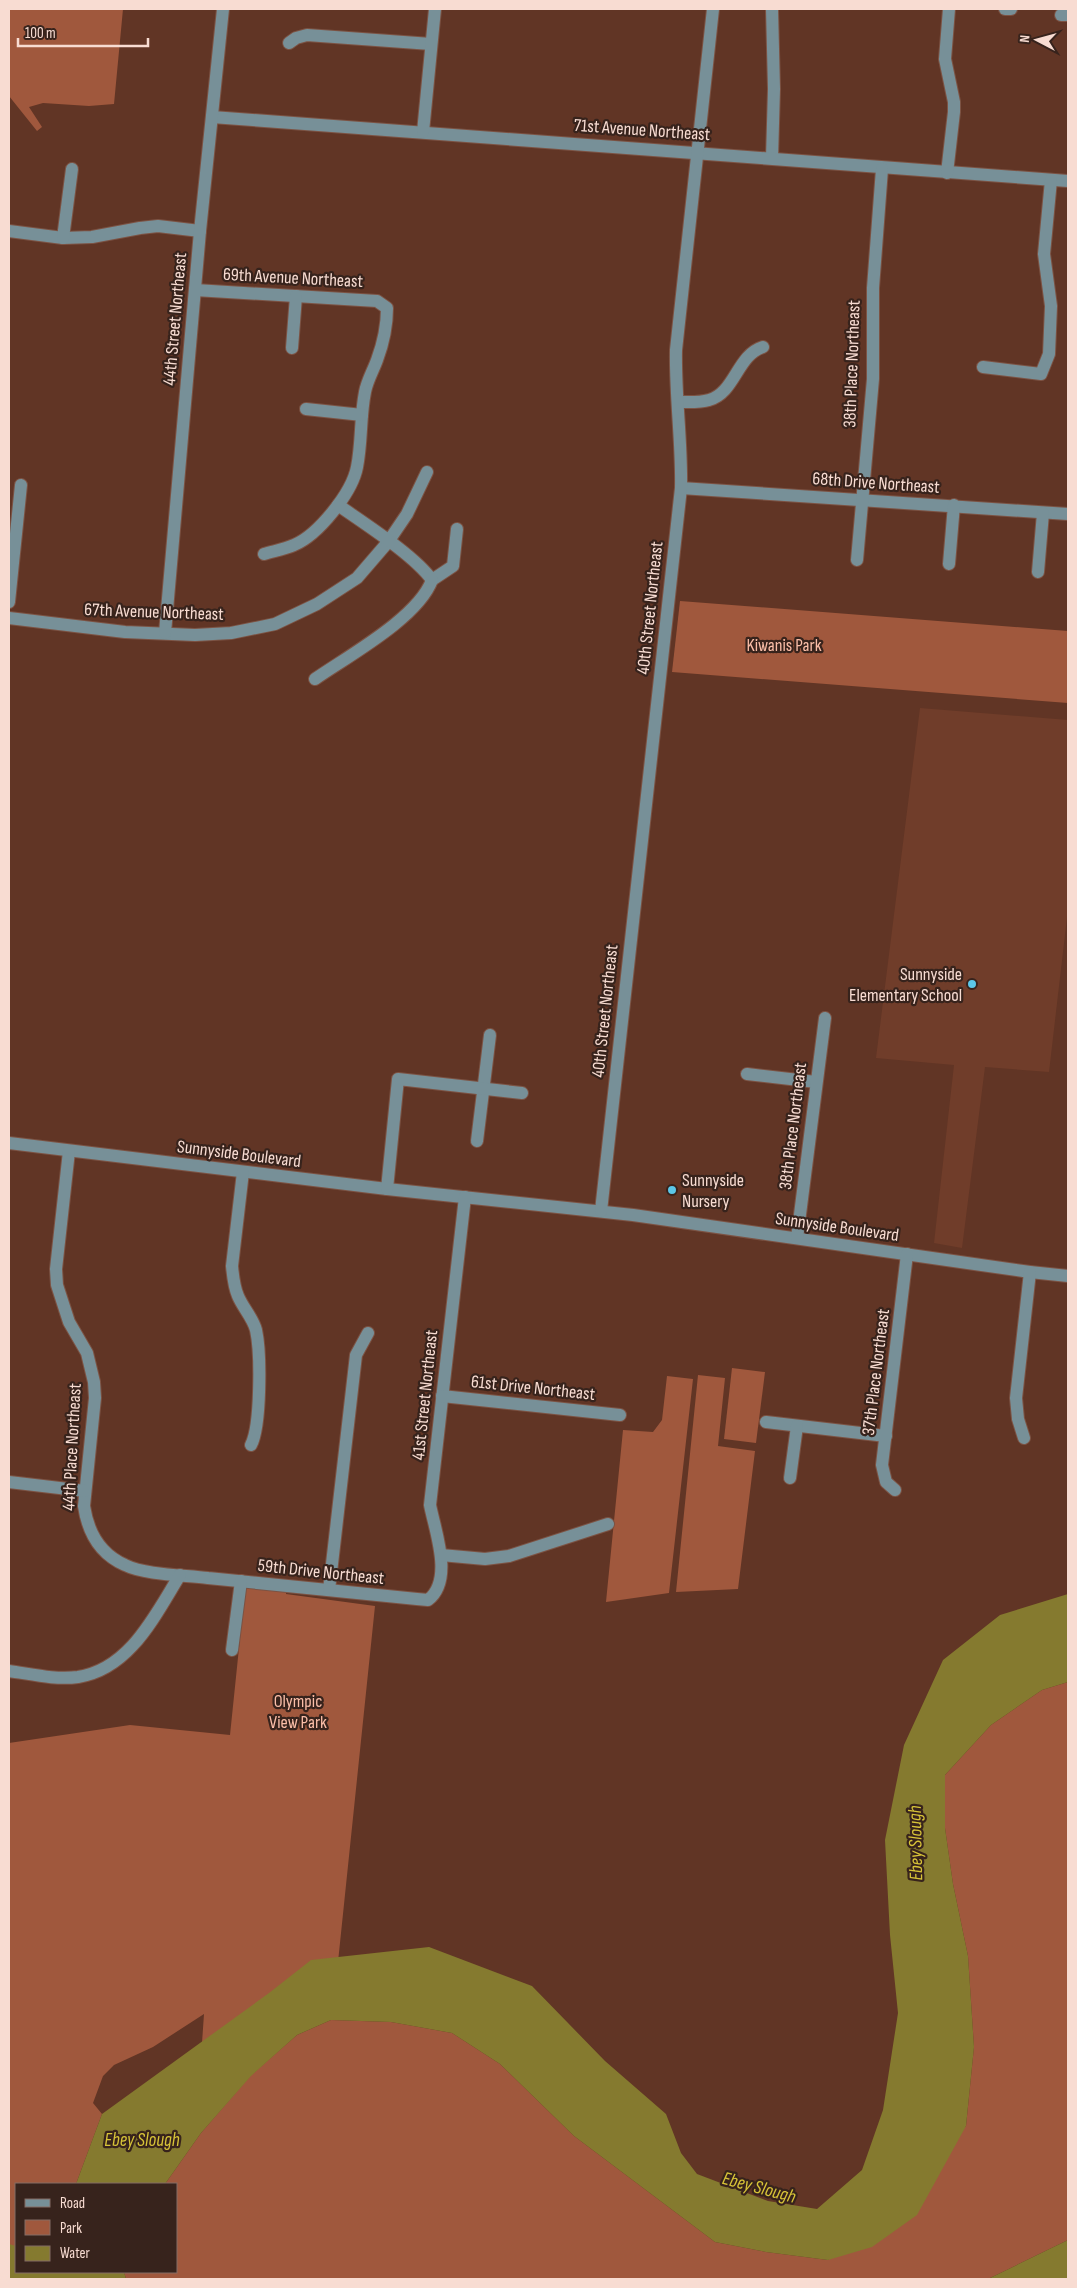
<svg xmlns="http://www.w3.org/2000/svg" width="1077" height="2288" font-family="'Sofia Sans Condensed',sans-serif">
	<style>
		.built { fill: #703d2a }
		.green { fill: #a0583d }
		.water { fill: #857a2f }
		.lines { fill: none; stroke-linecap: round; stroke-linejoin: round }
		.minor-casing { stroke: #7c5344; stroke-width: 14 }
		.minor { stroke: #779098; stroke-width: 12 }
		.poi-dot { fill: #5cc7e8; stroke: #37231c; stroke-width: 2 }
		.labels { text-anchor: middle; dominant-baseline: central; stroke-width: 4.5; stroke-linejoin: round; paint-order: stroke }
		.street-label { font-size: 18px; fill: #f8dcd2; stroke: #37231c }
		.park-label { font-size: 18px; fill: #fbbea8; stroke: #37231c }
		.poi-label { font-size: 18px; fill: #f8dcd2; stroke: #37231c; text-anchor: end }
		.water-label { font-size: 19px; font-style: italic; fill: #d8c438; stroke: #37231c }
	</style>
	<rect width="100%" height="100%" fill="#613525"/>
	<path class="built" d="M920 708 1068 720V909L1049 1072 985 1067 962 1248 934 1243 954 1065 876 1058Z"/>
	<g class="green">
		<path d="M9 9H123L114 104 89 106 43 103 29 107 42 127 37 131 9 96Z"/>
		<path d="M680 601 1068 631V703L672 672Z"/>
		<path d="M732 1368 765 1372 756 1443 724 1439Z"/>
		<path d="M698 1375 725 1378 718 1446 755 1451 738 1589 676 1592Z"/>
		<path d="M667 1376 693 1379 669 1593 606 1602 623 1430 653 1432 662 1420Z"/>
		<path d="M246 1580 286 1584V1594L375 1606 338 1962 202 2043 204 2014 153 2047 114 2065 103 2076 93 2103 102 2114 76 2184H16V2272L9 2279V1743L130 1725 230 1735Z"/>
		<path d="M1068 1682V2240L988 2279H126L124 2272H176V2184H165L201 2133 251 2075 297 2035 331 2020 391 2022 452 2033 500 2064 574 2136 715 2242 766 2252 828 2260 966 2126 974 2047 968 1956 953 1884 945 1828V1775L991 1725 1042 1690Z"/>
	</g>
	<g class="water">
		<path d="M1068 1594V1682L1042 1690 991 1725 945 1775V1828L953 1884 968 1956 974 2047 966 2126 917 2215 872 2247 828 2260 766 2252 715 2242 574 2136 500 2064 452 2033 391 2022 331 2020 297 2035 251 2076 201 2133 165 2184H76L102 2114 269 1993 311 1960 429 1947 532 1986 605 2061 666 2114 681 2153 697 2174 768 2201 817 2209 862 2170 883 2110 898 2013 890 1935 885 1840 904 1745 943 1660 1000 1615Z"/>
		<path d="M1068 2240V2279H988Z"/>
		<path d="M9 2244 16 2246V2272H124L126 2279H9Z"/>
	</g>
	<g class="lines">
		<g class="minor-casing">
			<g id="minor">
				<path d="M772 9 774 89 772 158"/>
				<path d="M1005 9H1011"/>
				<path d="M1061 15H1068"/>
				<path d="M289 43 296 38 307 35 431 44"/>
				<path d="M212 117 1068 181"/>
				<path d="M423 132 435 9"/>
				<path d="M947 173 954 112V102L945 59 949 9"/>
				<path d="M9 231 63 238 92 237 140 228 158 226 200 231"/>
				<path d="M63 238 72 169"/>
				<path d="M195 290 377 301 387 308C387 325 383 344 377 360 373 371 367 381 365 392 360 417 362 442 357 467 352 493 318 535 294 545 285 549 274 551 264 554"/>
				<path d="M292 348 296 296"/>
				<path d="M983 367 1041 374 1049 354 1051 306 1044 254 1051 180"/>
				<path d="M678 402C688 402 699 403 709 400 735 393 737 355 763 347"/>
				<path d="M306 409 362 415"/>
				<path d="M681 488 1068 514"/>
				<path d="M857 560 873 379V288L882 169"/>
				<path d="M949 564 954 505"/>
				<path d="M1038 572 1043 513"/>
				<path d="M432 580 453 566 457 529"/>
				<path d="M9 602 21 485"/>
				<path d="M9 618 125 632 195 635 231 633 275 624 317 604 357 578 388 542 407 514 427 472"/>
				<path d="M165 633 200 231 223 9"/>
				<path d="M315 679C348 656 418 618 432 580 414 555 365 524 338 505"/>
				<path d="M747 1074 816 1082"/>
				<path d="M477 1141 490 1035"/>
				<path d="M9 1143 387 1189 633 1215 1030 1272 1068 1276"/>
				<path d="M69 1151 56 1269 57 1285 69 1322 87 1353 94 1382 95 1398 84 1506C88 1533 100 1554 125 1565 145 1575 185 1575 208 1578 277 1585 347 1592 417 1599L428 1600C454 1580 435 1531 430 1505L465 1197"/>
				<path d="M243 1172 232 1266C233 1277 234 1287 238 1296 243 1308 253 1318 256 1330 261 1353 261 1426 251 1445"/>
				<path d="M387 1189 398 1079 522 1093"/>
				<path d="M601 1211 681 488C682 442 675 396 676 350L713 9"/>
				<path d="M797 1238 825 1018"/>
				<path d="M442 1396 620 1415"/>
				<path d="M766 1422 886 1436"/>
				<path d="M1024 1438 1018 1419 1016 1398 1030 1272"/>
				<path d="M790 1478 797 1426"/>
				<path d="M9 1482 85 1491"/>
				<path d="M895 1490 886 1482 882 1465 907 1254"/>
				<path d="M441 1555 485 1559 509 1556 608 1524"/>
				<path d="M329 1590 356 1355 368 1333"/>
				<path d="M232 1650 241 1581"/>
				<path d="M9 1671C31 1674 55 1680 78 1677 130 1669 155 1615 180 1575"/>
			</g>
		</g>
		<use href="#minor" class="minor"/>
	</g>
	<g class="poi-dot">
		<circle cx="972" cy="984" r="5"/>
		<circle cx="672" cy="1190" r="5"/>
	</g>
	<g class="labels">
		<g class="street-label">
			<text transform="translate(642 130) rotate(4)">71st Avenue Northeast</text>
			<text transform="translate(293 278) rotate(3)">69th Avenue Northeast</text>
			<text transform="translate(175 319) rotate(-85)">44th Street Northeast</text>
			<text transform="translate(852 364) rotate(-88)">38th Place Northeast</text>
			<text transform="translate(876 483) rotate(4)">68th Drive Northeast</text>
			<text transform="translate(650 608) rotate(-84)">40th Street Northeast</text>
			<text transform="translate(154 612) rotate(2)">67th Avenue Northeast</text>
			<text transform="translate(605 1011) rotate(-84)">40th Street Northeast</text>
			<text transform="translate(793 1126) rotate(-83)">38th Place Northeast</text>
			<text transform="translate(239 1154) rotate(7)">Sunnyside Boulevard</text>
			<text transform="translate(837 1227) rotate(8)">Sunnyside Boulevard</text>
			<text transform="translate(876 1372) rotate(-83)">37th Place Northeast</text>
			<text transform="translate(533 1388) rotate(6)">61st Drive Northeast</text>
			<text transform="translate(425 1395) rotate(-84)">41st Street Northeast</text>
			<text transform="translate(72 1447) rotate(-87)">44th Place Northeast</text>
			<text transform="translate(321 1572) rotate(6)">59th Drive Northeast</text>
		</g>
		<g class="park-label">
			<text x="784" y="645">Kiwanis Park</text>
			<text x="298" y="1701">Olympic<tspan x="298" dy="21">View Park</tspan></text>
		</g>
		<g class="poi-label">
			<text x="962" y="974">Sunnyside<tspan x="962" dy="21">Elementary School</tspan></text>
			<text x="682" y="1180" text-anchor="start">Sunnyside<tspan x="682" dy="21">Nursery</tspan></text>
		</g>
		<g class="water-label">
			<text transform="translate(916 1843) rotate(-91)">Ebey Slough</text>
			<text x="142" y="2140">Ebey Slough</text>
			<text transform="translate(759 2188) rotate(15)">Ebey Slough</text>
		</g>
	</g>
	<rect width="1077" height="2288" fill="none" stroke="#f8dcd2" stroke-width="20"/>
	<rect x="15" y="2183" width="162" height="90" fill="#37231c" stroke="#846d65"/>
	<rect x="25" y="2199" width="25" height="8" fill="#779098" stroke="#846d65"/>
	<text x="60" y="2208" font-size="15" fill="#f8dcd2">Road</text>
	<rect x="25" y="2220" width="25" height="15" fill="#a0583d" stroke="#846d65"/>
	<text x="60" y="2233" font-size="15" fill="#f8dcd2">Park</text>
	<rect x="25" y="2246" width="25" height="15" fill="#857a2f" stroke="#846d65"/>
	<text x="60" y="2258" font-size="15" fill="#f8dcd2">Water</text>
	<g transform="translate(1037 40) rotate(276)" stroke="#37231c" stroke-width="4" paint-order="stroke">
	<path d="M0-4L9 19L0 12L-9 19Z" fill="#f8dcd2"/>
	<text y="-8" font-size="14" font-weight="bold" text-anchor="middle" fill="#f8dcd2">N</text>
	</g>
	<path d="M18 38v8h130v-8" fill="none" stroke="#f8dcd2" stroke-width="2.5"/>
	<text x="25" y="38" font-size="15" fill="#f8dcd2" stroke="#37231c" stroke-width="4" paint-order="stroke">100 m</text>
</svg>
